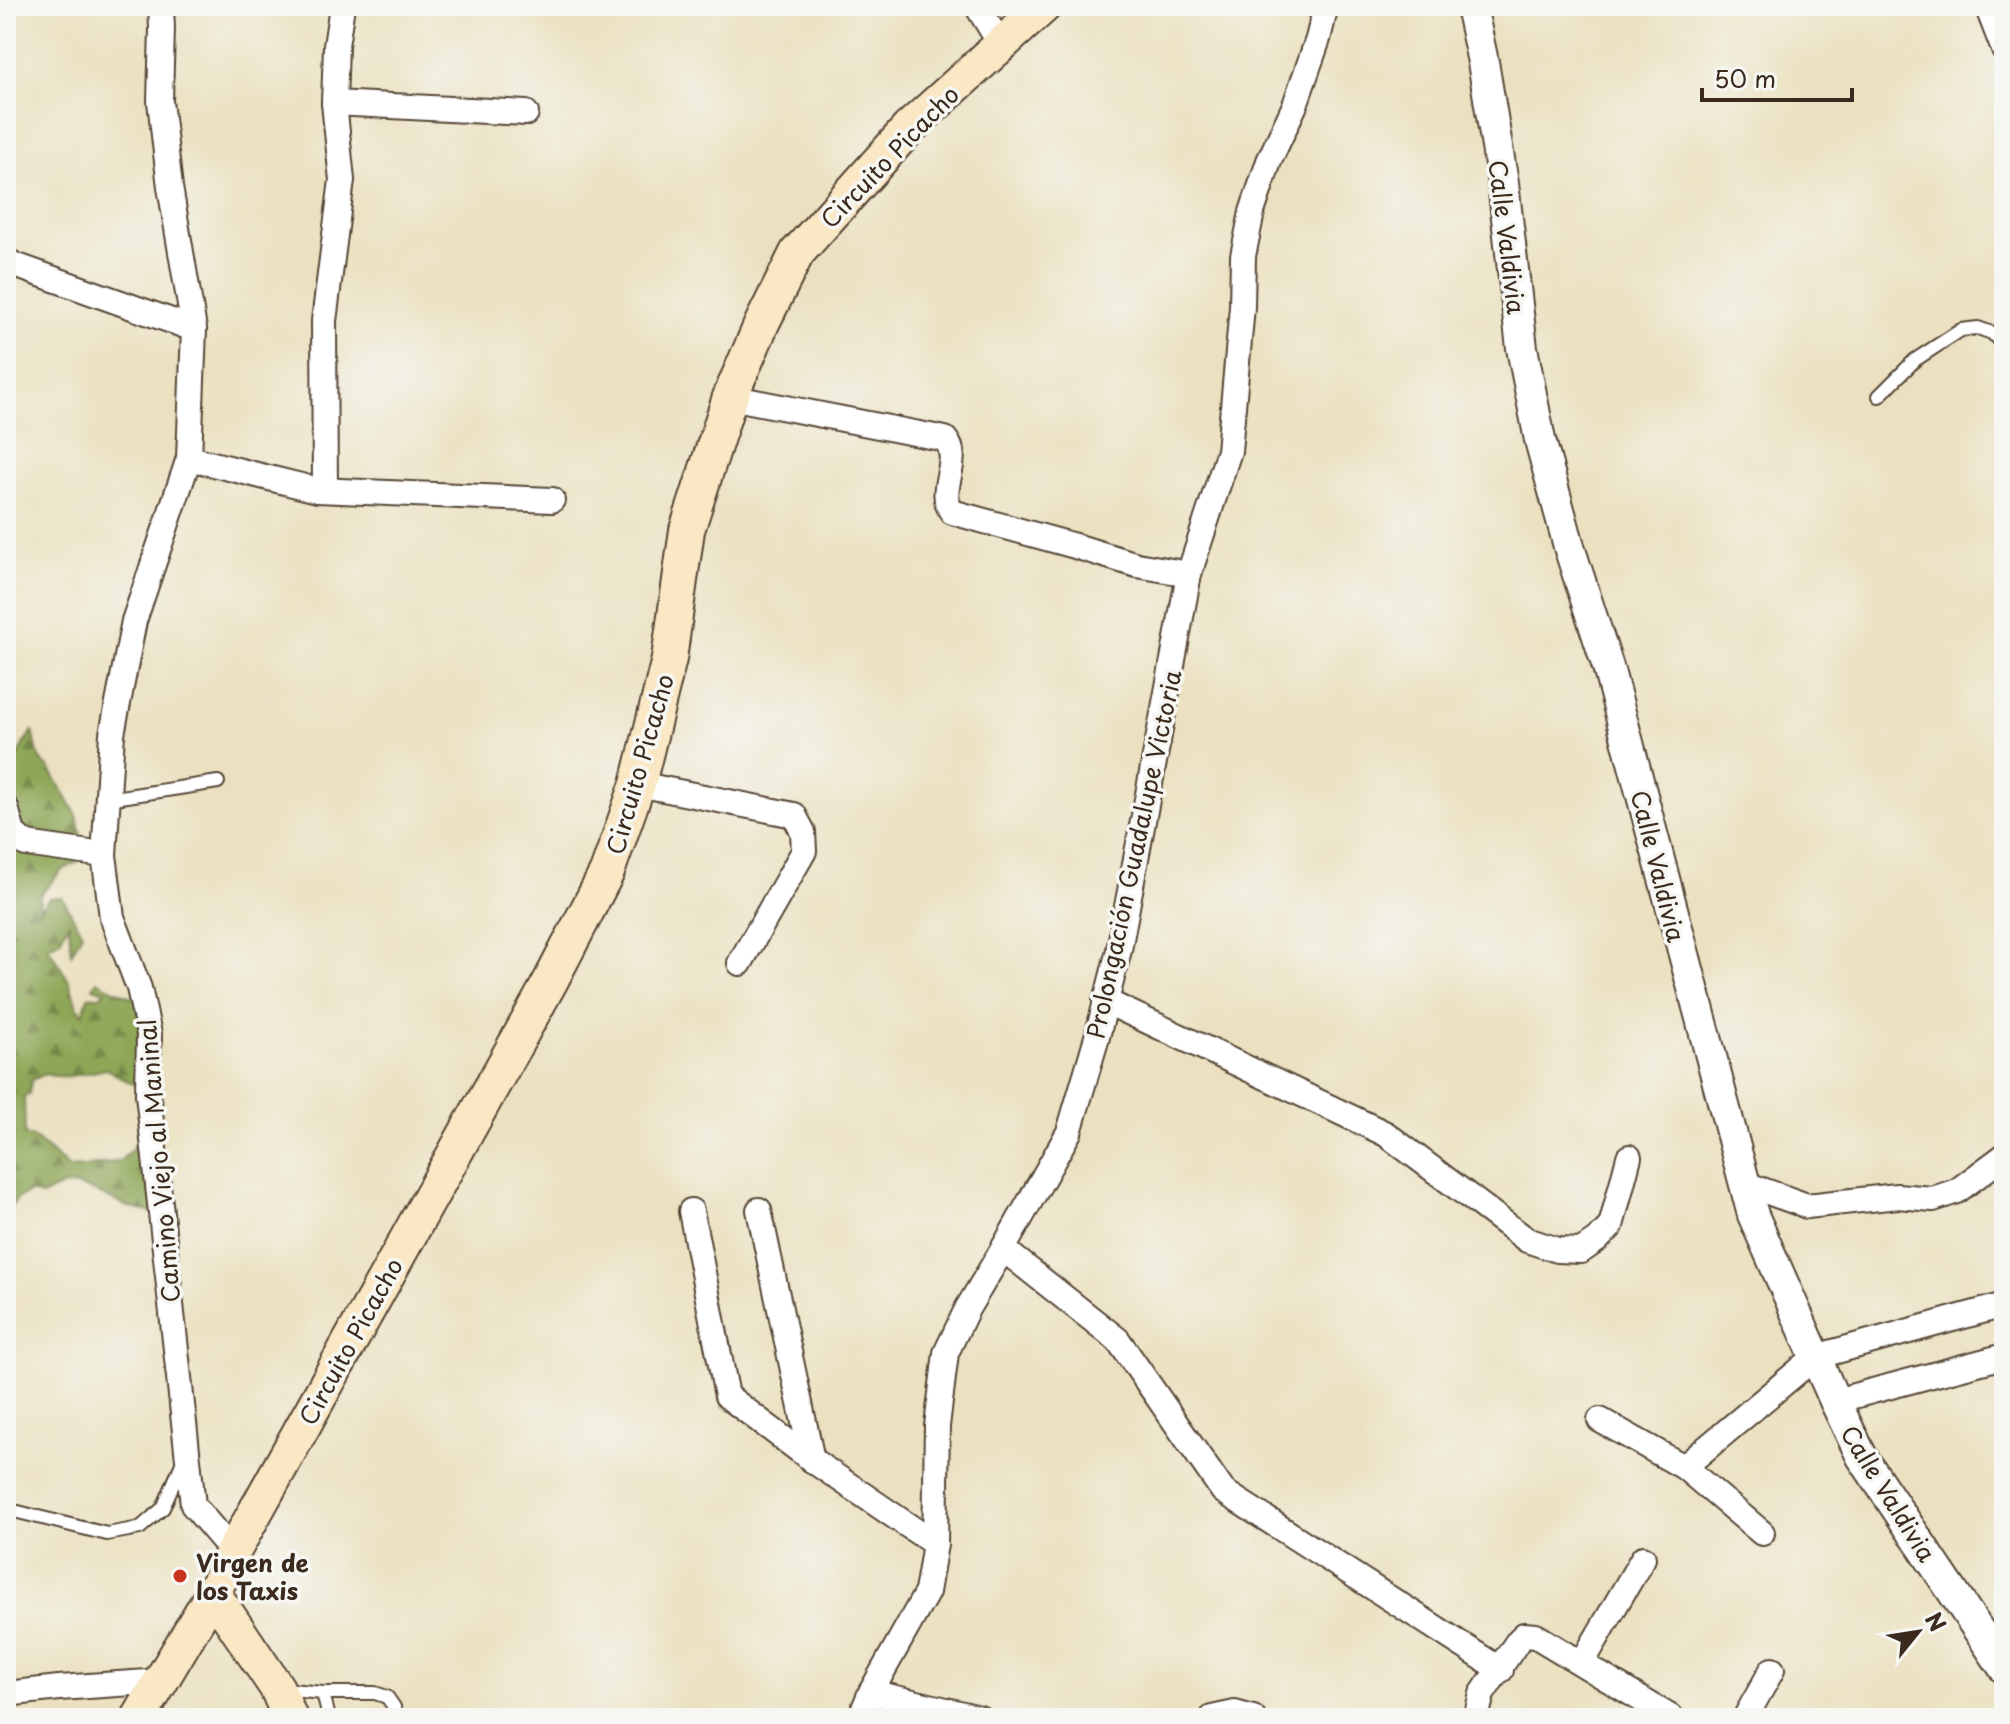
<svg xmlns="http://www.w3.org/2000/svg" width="2010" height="1724" font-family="'Playpen Sans',sans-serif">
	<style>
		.forest { fill: url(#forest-firs); stroke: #64683a; stroke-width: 2 }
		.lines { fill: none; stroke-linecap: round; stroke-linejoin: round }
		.service-casing { stroke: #554536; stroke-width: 16 }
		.minor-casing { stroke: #554536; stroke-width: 28 }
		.tertiary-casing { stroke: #554536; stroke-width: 34 }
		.secondary-casing { stroke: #554536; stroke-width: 38 }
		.service { stroke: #fff; stroke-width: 12 }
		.minor { stroke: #fff; stroke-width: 24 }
		.tertiary { stroke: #fff; stroke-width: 30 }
		.secondary { stroke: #fae7c3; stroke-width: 34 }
		.poi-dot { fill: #c8321e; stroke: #f6f6f2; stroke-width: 3 }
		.labels { text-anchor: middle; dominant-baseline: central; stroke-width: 7; stroke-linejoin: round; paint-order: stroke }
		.street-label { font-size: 24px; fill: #3b2a1e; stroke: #f6f6f2 }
		.poi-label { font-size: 24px; font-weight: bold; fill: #3b2a1e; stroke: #f6f6f2; text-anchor: start }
	</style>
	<defs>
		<pattern id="forest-firs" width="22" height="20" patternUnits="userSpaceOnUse" patternTransform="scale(2)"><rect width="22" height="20" fill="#8ea657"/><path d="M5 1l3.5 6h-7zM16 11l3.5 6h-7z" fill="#758747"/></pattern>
	</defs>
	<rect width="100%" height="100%" fill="#f6f6f2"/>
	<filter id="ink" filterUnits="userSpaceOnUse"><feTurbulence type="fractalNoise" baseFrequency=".0125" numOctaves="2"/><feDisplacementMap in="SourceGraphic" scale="16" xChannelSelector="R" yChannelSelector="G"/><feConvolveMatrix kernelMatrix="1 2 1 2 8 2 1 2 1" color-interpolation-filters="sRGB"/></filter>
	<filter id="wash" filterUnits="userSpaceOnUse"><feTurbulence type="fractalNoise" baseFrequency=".006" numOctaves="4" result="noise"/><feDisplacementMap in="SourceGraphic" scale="32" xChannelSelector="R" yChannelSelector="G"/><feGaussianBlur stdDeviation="1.8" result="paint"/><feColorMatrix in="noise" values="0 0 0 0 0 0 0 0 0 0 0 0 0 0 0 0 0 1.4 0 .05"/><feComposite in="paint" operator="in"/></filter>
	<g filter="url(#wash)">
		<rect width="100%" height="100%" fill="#ebe1c0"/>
		<path class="forest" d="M33 731 39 758 49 768 77 815 81 837 77 851 78 862 62 870 40 895 39 910 49 898 62 897 82 933 71 954 69 922 60 940 48 947 69 981 77 1006 83 1014 88 997 99 996 105 992 93 988 97 981C110 989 124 993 137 1000L150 1076 162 1100 106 1069C88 1073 63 1080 45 1074L32 1080 29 1094 24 1096 25 1135 34 1138 69 1168 84 1167 120 1161 136 1145 160 1163 174 1213C159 1213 138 1211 124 1205 93 1192 74 1174 42 1196L30 1192 18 1198 6 1212V783C14 765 20 745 33 731Z"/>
	</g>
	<g filter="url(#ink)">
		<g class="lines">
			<g class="service-casing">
				<g id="service">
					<path d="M1879 396 1915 360 1961 330 1978 328 1992 333 2004 346"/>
					<path d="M108 799 218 782"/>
					<path d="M6 1509 107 1534 140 1528 163 1508 183 1461"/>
					<path d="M280 1689 323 1693H375L387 1697 394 1707 397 1718"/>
					<path d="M323 1693 329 1718"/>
				</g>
			</g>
			<g class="minor-casing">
				<g id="minor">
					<path d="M161 6 162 28 160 101 170 187 194 329 189 458 134 621 112 734 104 855 112 917 139 988 149 1034 148 1094 193 1505 233 1552"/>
					<path d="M977 6 1001 45"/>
					<path d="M1987 6 2004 50"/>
					<path d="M334 103 526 113"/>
					<path d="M6 259 12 264 194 329"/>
					<path d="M730 397 945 439C964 460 935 489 952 512L1075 546 1137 565 1189 574"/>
					<path d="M189 458 317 490 552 500"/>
					<path d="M325 490 324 321 342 180 334 103 336 46 342 6"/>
					<path d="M638 784 794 815 803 832 804 851 740 963"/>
					<path d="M6 808 13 833 26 844 104 855"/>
					<path d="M1105 1001 1386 1134 1527 1240 1557 1250 1581 1251 1597 1240 1611 1226 1629 1157"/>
					<path d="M1743 1183 1807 1206 1897 1196 1933 1199 1957 1191 2004 1156"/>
					<path d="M759 1210 812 1460"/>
					<path d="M691 1211 727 1396 812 1460 935 1544"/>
					<path d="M1003 1249 1118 1340 1223 1491 1501 1670"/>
					<path d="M1835 1401 2004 1356"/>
					<path d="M1600 1420 1684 1467 1762 1533"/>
					<path d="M1684 1467 1815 1357 2004 1305"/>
					<path d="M1582 1663 1643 1558"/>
					<path d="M871 1692 980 1718"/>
					<path d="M6 1694 59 1688 162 1681"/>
					<path d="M860 1718 871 1692 927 1592 935 1544 937 1426 946 1353 967 1309 1003 1249 1069 1132 1097 1037 1119 950 1189 574 1229 451 1242 307 1243 256 1252 212 1269 161 1295 105 1318 39 1326 6"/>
					<path d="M1212 1718 1235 1713 1253 1718"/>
					<path d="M1476 1718 1482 1694 1518 1641 1524 1635 1536 1636 1672 1718"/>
					<path d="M1745 1718 1772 1670"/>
				</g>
			</g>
			<g class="tertiary-casing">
				<path id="tertiary" d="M1471 6 1483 62 1503 183 1522 348 1540 440 1570 550 1608 667 1753 1215 1835 1401 1862 1457 2004 1668"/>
			</g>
			<g class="secondary-casing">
				<g id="secondary">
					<path d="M213 1593 277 1688 290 1718"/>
					<path d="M139 1718 213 1593 233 1552 550 982 607 872 638 784 669 659 687 530 730 397 762 323 797 253 909 128 1044 6"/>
				</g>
			</g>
			<use href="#service" class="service"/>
			<use href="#minor" class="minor"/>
			<use href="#tertiary" class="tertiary"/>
			<use href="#secondary" class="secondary"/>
		</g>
	</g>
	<circle class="poi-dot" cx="180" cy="1576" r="8"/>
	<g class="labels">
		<g class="street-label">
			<text transform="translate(889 156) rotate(-46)">Circuito Picacho</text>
			<text transform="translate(1508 237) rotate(83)">Calle Valdivia</text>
			<text transform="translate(639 764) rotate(-74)">Circuito Picacho</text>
			<text transform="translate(1133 854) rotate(-78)">Prolongación Guadalupe Victoria</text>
			<text transform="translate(1659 866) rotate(76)">Calle Valdivia</text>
			<text transform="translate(158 1161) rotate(-95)">Camino Viejo al Maninal</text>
			<text transform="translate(350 1341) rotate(-61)">Circuito Picacho</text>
			<text transform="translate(1889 1493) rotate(58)">Calle Valdivia</text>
		</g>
		<g class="poi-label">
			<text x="196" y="1562">Virgen de<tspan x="196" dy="28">los Taxis</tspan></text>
		</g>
	</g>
	<rect width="2010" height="1724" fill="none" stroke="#f6f6f2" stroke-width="32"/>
	<g transform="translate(1918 1632) rotate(60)" stroke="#f6f6f2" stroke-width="6" paint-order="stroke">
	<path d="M0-6L14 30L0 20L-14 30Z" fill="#3b2a1e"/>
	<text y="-12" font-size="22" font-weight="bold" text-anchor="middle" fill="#3b2a1e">N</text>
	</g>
	<path d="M1702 88v12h150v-12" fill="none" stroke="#3b2a1e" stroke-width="4"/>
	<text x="1714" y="88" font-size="24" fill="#3b2a1e" stroke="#f6f6f2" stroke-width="6" paint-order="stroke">50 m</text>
</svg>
